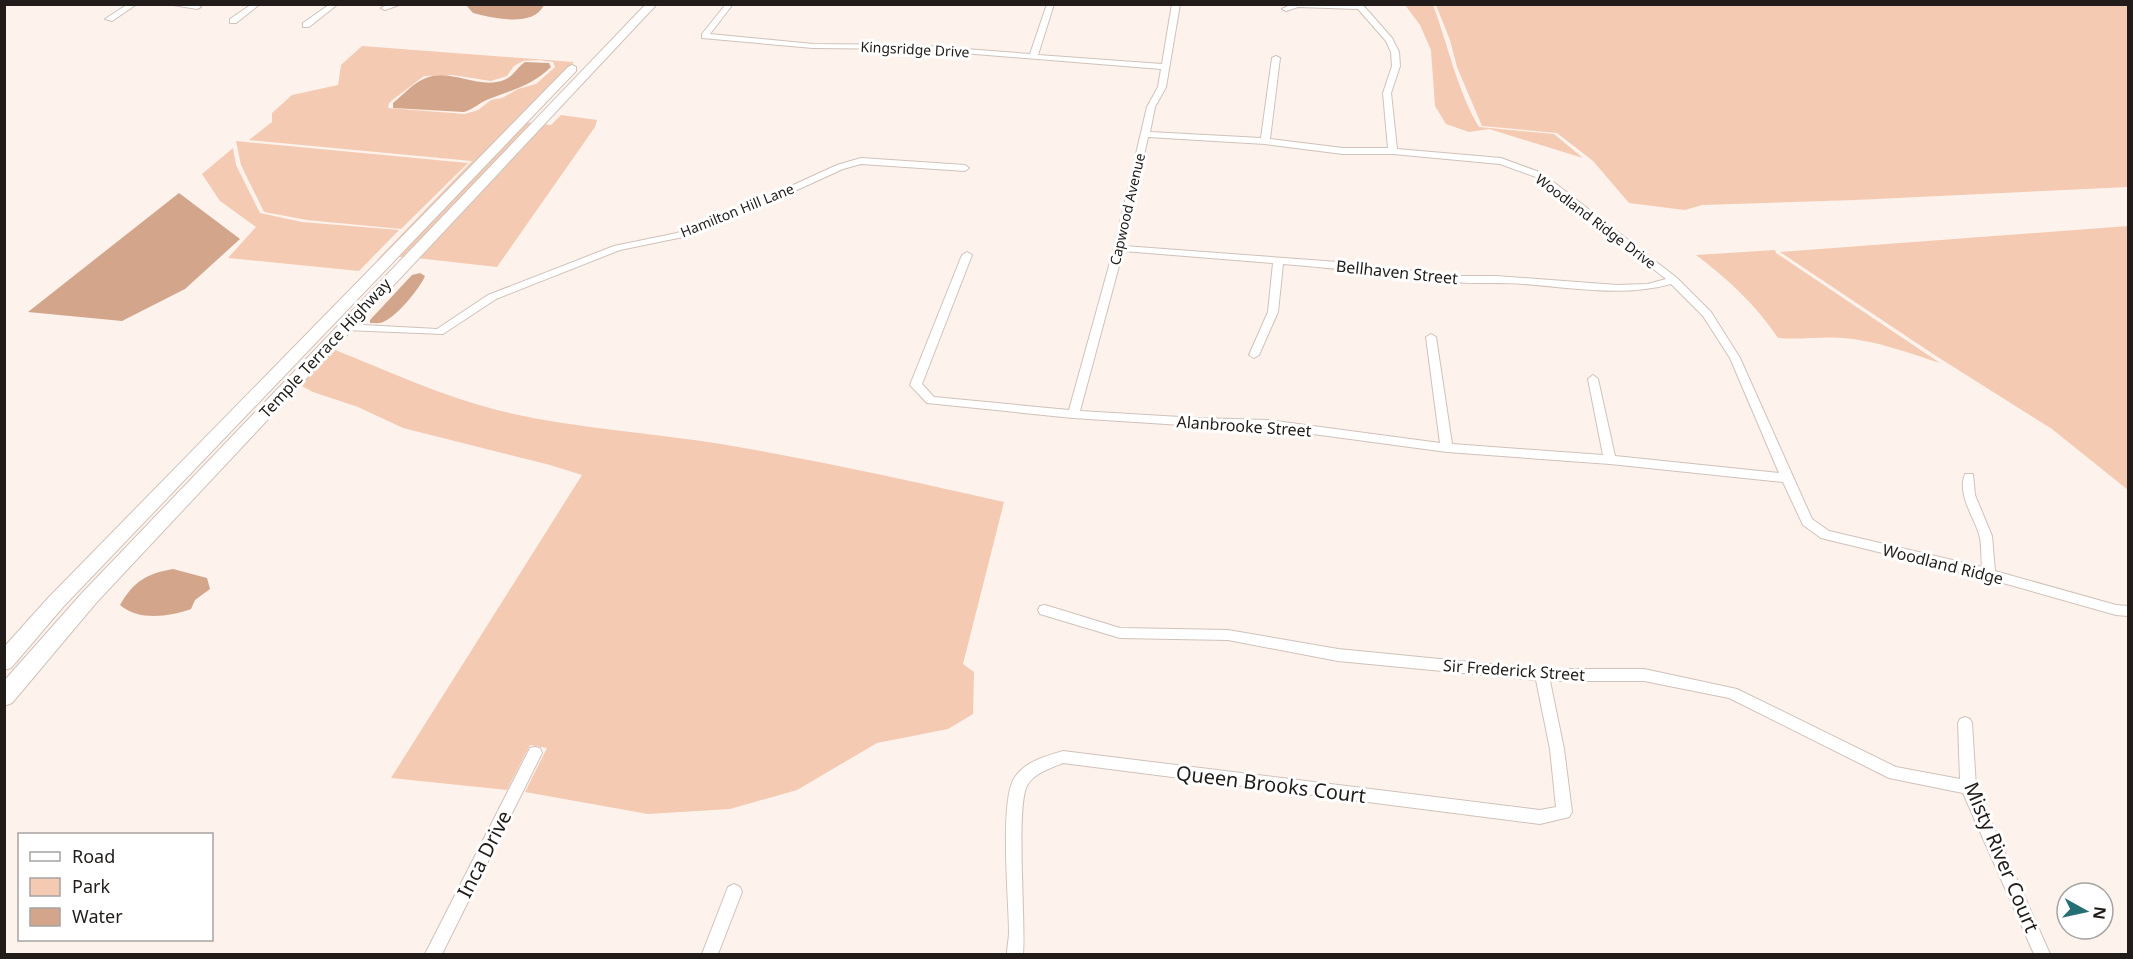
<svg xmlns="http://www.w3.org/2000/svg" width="2133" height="959" font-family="'Noto Sans',sans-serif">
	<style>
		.green { fill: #f5cab2; fill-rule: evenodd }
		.water { fill: #d3a68c }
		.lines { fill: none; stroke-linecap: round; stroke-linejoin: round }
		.street-casing { stroke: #d0c2ba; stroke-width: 2 }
		.primary-casing { stroke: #d0c2ba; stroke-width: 2 }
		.street { fill: #fff; fill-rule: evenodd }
		.primary { fill: #fff; fill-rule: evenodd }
		.labels { text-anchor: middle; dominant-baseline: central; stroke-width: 6; stroke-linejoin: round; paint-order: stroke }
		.far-street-label { font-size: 14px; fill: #211c19; stroke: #fff }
		.street-label { font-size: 16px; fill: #211c19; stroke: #fff }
		.near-street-label { font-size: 20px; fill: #211c19; stroke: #fff }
	</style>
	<rect width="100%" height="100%" fill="#fef2ec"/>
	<g class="green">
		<path d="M1405 5H1433C1448 45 1457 90 1479 127L1554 134 1583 158 1489 129 1469 132 1446 124 1435 106 1431 50 1420 25Z"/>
		<path d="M1436 5H2128V187L1855 200 1702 205 1685 210 1629 203 1593 161 1557 133 1482 126 1457 67 1450 40Z"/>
		<path d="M362 46 574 62 379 260H377L472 161 249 140 272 122V113L292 95 338 85 341 65ZM539 60 553 62 555 67 536 84 518 89 502 98 491 100 478 110 465 114 388 108 389 103 395 98 424 76 452 75 491 81 507 76 514 66 523 61Z"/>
		<path d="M561 115 597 120 595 127 497 267 416 258 543 124 551 125Z"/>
		<path d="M525 122 533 123 405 257H395Z"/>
		<path d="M236 141 468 163 401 229 307 220 264 212 241 165Z"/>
		<path d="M233 148 236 165 260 213 302 222 399 230 359 271 228 258 256 227 220 201 202 174Z"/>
		<path d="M2128 226V490L2052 429 1933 354 1780 252Z"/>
		<path d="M1775 250 1776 253 1940 363C1909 353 1877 341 1844 338 1822 336 1800 340 1778 338 1756 305 1728 279 1696 255Z"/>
		<path d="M335 350C388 371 442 396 497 410 573 429 651 432 727 445 820 461 912 481 1004 502L963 664 974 672 973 714 948 729 877 743 797 790 730 809 648 814 525 792 547 748 530 745 507 790 391 778 582 475 550 465 403 428 358 407 313 392 298 384 325 355Z"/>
	</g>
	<g class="water">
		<path d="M466 5H544C533 28 493 18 473 13Z"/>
		<path d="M525 62 549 63 551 67C533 85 512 90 489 99 479 103 474 109 464 112L393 108V103C403 95 414 82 426 78 451 68 479 90 504 80 514 76 517 67 525 62Z"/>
		<path d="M179 193 240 239 185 289 122 321 28 312Z"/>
		<path d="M420 273 425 276C420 288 397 316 385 321 381 324 375 323 370 323V320L412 275Z"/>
		<path d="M173 569 207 578 210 589 195 600 191 609C169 617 138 621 120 605 134 581 146 574 173 569Z"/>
	</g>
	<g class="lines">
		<g class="street-casing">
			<g id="street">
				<path d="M128 4H137L112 21 105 19Z"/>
				<path d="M167 4H194L201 7 197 9Z"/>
				<path d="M252 4H260L236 23H230V19Z"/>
				<path d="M330 4H338L309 27H303V23Z"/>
				<path d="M389 4H402L385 10 381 8Z"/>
				<path d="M726 4H733L710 34 813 44 913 45 1030 54 1047 4H1054L1038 55 1162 64 1172 4H1180L1166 87 1155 107 1150 132 1261 138 1272 58 1276 56 1280 58 1270 139 1343 148H1388L1383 93 1392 66 1391 52 1386 41 1358 9 1298 7 1286 11 1282 9 1292 4H1362L1392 38 1399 52 1400 66 1391 93 1397 149 1501 158 1542 173 1677 278 1711 312 1740 358 1812 519 1829 531 1982 567C1981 557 1982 544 1979 534 1973 515 1957 494 1965 474H1973L1975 495 1992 536 1995 571 2116 605 2128 606V616L2116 615 1989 579 1821 538 1803 525 1783 482 1610 464 1447 452 1268 428 1197 426 1073 418 927 403 910 385 962 255 967 252 972 255 922 384 934 397 1069 410 1114 248 1147 107 1158 87 1161 69 913 49 813 48 702 38V34ZM1148 137 1265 144 1343 154H1393L1500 164 1536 177 1666 279 1648 284 1617 285 1496 276H1454L1352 263 1124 246ZM1123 251 1273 263 1268 312 1249 355 1254 358 1259 355 1278 312 1283 264C1339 268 1395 276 1452 282 1476 284 1501 282 1525 284 1573 288 1624 297 1671 284L1703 316 1730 358 1779 473 1615 456 1598 379 1593 375 1588 379 1603 455 1452 444 1436 337 1431 334 1426 337 1440 443 1268 420 1197 418 1080 411Z"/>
				<path d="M861 158 965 165 969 168 965 171 861 164 843 169 775 200 683 237 620 250 496 299 443 334 345 330 340 327 345 324 437 329 488 295 614 246 677 233 769 196 837 165Z"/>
				<path d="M1045 605 1120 628 1228 630 1338 649 1542 669H1644L1737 689 1896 767 1960 779 1958 723 1960 719 1965 717 1970 719 1972 723 1976 787 2050 954H2034L1963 793 1889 778 1729 698 1644 681H1550L1564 749 1572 812 1569 817 1540 824 1063 763C1051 768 1035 773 1028 784 1015 802 1026 923 1023 954H1007C1007 947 1009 939 1009 932 1009 900 999 799 1015 777 1026 761 1046 756 1063 751L1540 810 1556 807 1550 749 1536 680 1338 661 1228 640 1120 638 1040 614 1038 610 1040 606Z"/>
				<path d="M535 747 540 748 542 753 442 954H425L530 748Z"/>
				<path d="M734 884 740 887 742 892 718 954H702L728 887Z"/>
			</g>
		</g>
		<g class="primary-casing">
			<g id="primary">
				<path d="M646 4H657L96 603 12 703 4 706V681L82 593Z"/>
				<path d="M572 65 576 67V71L63 607 11 668 4 670V647L49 597 568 67Z"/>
			</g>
		</g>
		<use href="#street" class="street"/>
		<use href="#primary" class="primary"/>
	</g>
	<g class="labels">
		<g class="far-street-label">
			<text transform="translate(915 49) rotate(3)">Kingsridge Drive</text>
			<text transform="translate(1127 209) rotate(-77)">Capwood Avenue</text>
			<text transform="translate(737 210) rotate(-22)">Hamilton Hill Lane</text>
			<text transform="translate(1596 221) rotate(37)">Woodland Ridge Drive</text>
		</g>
		<g class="street-label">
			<text transform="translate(1397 272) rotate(6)">Bellhaven Street</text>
			<text transform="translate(325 348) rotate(-47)">Temple Terrace Highway</text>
			<text transform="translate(1244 426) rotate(4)">Alanbrooke Street</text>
			<text transform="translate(1943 564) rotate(14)">Woodland Ridge</text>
			<text transform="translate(1514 670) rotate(4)">Sir Frederick Street</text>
		</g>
		<g class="near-street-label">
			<text transform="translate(1271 784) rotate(7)">Queen Brooks Court</text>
			<text transform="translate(484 854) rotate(-63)">Inca Drive</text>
			<text transform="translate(2002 857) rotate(67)">Misty River Court</text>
		</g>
	</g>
	<rect width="2133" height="959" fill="none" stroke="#211c19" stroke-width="12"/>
	<rect x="18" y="833" width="195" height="108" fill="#ffffff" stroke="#a6a4a3" stroke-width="1.5"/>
	<rect x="30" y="852" width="30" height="9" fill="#ffffff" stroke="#a6a4a3" stroke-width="1.5"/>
	<text x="72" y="863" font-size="18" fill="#211c19">Road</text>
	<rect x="30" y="878" width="30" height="18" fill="#f5cab2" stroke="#a6a4a3" stroke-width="1.5"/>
	<text x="72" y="893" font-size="18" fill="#211c19">Park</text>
	<rect x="30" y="908" width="30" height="18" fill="#d3a68c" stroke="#a6a4a3" stroke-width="1.5"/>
	<text x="72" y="923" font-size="18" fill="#211c19">Water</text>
	<g transform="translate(2085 911) rotate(98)"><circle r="28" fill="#ffffff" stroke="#a6a4a3" stroke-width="1.5"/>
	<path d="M0-4.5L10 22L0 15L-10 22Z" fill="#246f74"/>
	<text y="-9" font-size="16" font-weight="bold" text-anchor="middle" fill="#211c19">N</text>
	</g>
</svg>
